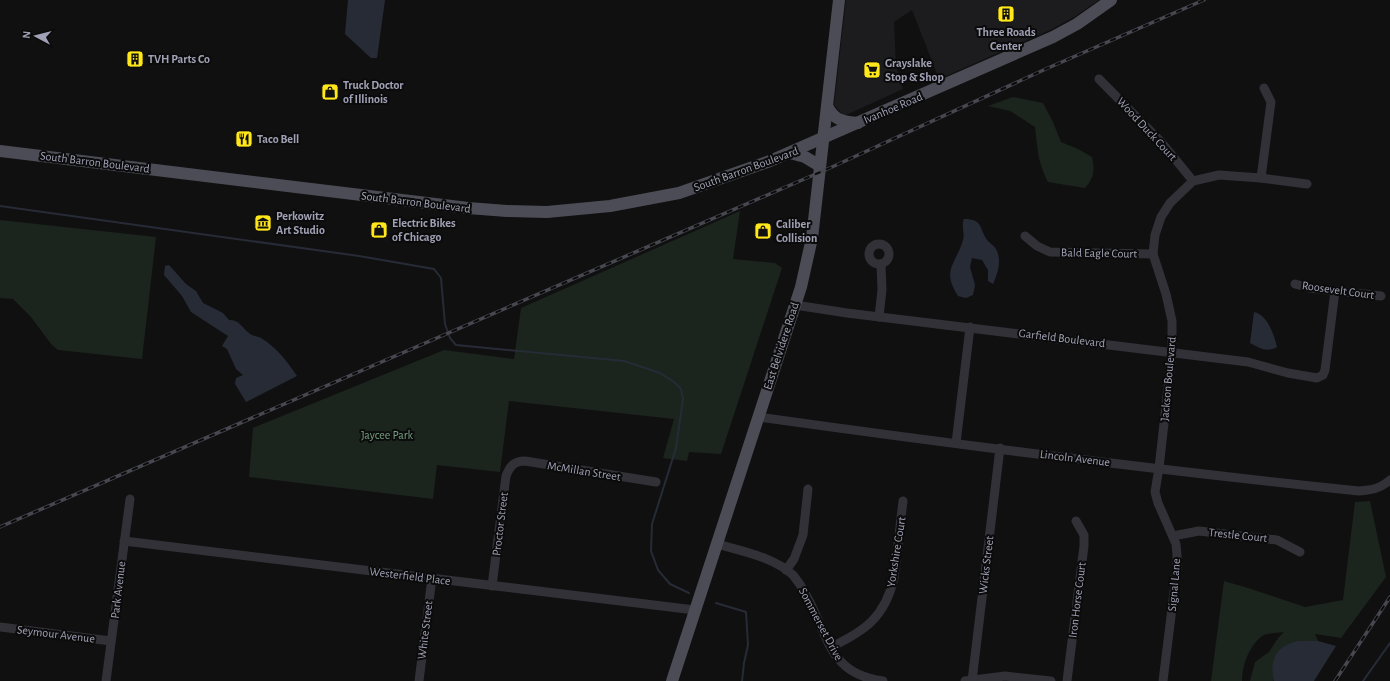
<svg xmlns="http://www.w3.org/2000/svg" width="1390" height="681" font-family="'Alegreya Sans',sans-serif">
	<style>
		.built { fill: #1c1c1e }
		.green { fill: #1c241e }
		.water { fill: #262b36 }
		.lines { fill: none; stroke-linecap: round; stroke-linejoin: round }
		.stream { stroke: #262b36; stroke-width: 2 }
		.minor { stroke: #313137; stroke-width: 9 }
		.major { stroke: #4c4c56; stroke-width: 12 }
		.rail-casing { stroke: #474750; stroke-width: 3.5 }
		.rail { stroke: #0b0b0c; stroke-width: 2; stroke-dasharray: 6; stroke-linecap: butt }
		.labels { text-anchor: middle; dominant-baseline: central; stroke-width: 4; stroke-linejoin: round; paint-order: stroke }
		.poi-label { font-size: 12px; font-weight: bold; fill: #a0a1b4; stroke: #0b0b0c; text-anchor: start }
		.street-label { font-size: 12px; fill: #a0a1b4; stroke: #0b0b0c }
		.park-label { font-size: 12px; fill: #75a182; stroke: #0b0b0c }
	</style>
	<rect width="100%" height="100%" fill="#101011"/>
	<path class="built" d="M846 0H1099L1074 17 1050 30 939 79 912 10 894 22 896 67 903 89 844 116 834 105Z"/>
	<g class="green">
		<path d="M1013 97 1043 103 1053 122 1061 142 1078 149 1092 157C1095 172 1094 177 1085 188L1048 182C1037 160 1038 150 1035 127L1010 111 988 106Z"/>
		<path d="M740 211 733 259 775 263 782 268 721 454 689 452 687 461 663 458 674 419 509 401 500 472 437 465 433 499 249 477 253 428 444 350 514 359 521 308Z"/>
		<path d="M0 220 156 237 142 359 58 350 51 344 31 317 13 299 0 298Z"/>
		<path d="M1370 501 1386 577 1341 638 1315 634 1318 641H1298L1273 680 1274 681H1250L1255 662 1269 652 1278 638 1284 632C1278 633 1267 633 1262 636 1249 646 1242 665 1242 681H1211L1224 581 1248 588 1305 607 1343 600 1355 502Z"/>
	</g>
	<g class="water">
		<path d="M348 0H385L377 58H371L345 34Z"/>
		<path d="M964 219C983 219 979 228 987 240 989 243 994 245 996 249 1002 260 998 273 993 284L988 281V270L982 260 972 258 970 267 975 285 973 295 966 298 958 296C941 270 956 264 963 240 965 233 961 226 964 219Z"/>
		<path d="M169 265 186 284 196 291 203 303 223 313 229 320C240 320 242 328 249 333 252 336 257 336 261 338 276 347 287 361 297 376L246 402 235 384 236 378 243 375 236 369 227 349 222 346 228 336 191 312 182 296 164 275 165 266Z"/>
		<path d="M1254 312C1268 315 1274 335 1277 347 1266 353 1260 348 1250 343Z"/>
		<path d="M1298 641H1318L1336 646 1314 681H1274C1269 659 1276 646 1298 641Z"/>
	</g>
	<g class="lines">
		<g class="stream">
			<path d="M0 206 359 256 434 269 441 278 445 324 450 338 456 345 624 361 660 373 674 382 681 389 683 399 676 448 652 524 651 551 658 570 670 584 689 593"/>
			<path d="M716 603 746 612 748 645 744 663 742 681"/>
			<path d="M1363 681 1390 643"/>
		</g>
		<g class="minor">
			<path d="M1099 79 1162 143 1193 181"/>
			<path d="M1261 178 1271 102 1264 88"/>
			<path d="M1025 236 1037 246 1050 252 1153 254"/>
			<circle cx="879" cy="254" r="10"/>
			<path d="M1295 284 1310 288 1381 296"/>
			<path d="M795 305 847 313 1248 362 1288 373 1317 378 1323 375 1325 370 1335 291"/>
			<path d="M879 317 882 290 881 264"/>
			<path d="M758 417C958 445 1158 470 1359 491 1371 490 1380 489 1390 480"/>
			<path d="M956 443 970 327"/>
			<path d="M1173 536 1199 531 1277 540 1300 552"/>
			<path d="M124 541 695 610"/>
			<path d="M717 544C742 551 773 557 793 575 798 581 803 589 806 595 829 635 828 674 883 681"/>
			<path d="M786 570 794 559 803 535 808 489"/>
			<path d="M492 586 506 476C510 466 514 461 525 461L656 482"/>
			<path d="M0 627 111 641"/>
			<path d="M831 647C865 631 885 617 894 578L903 501"/>
			<path d="M106 681 130 499"/>
			<path d="M419 681 432 578"/>
			<path d="M965 681 1005 676 1051 681"/>
			<path d="M972 681 1000 448"/>
			<path d="M1067 681 1084 546V535L1076 521"/>
			<path d="M1163 681 1177 568V555L1176 544 1158 503 1155 492 1159 468 1172 352V321L1166 294 1153 254 1155 235 1161 217 1170 203 1193 181 1219 175 1261 178 1307 184"/>
		</g>
		<g class="major">
			<path d="M827 106C835 121 842 121 858 123"/>
			<path d="M0 151 468 208 507 211 547 212 610 206 679 193 770 161 1053 37 1077 24 1111 0"/>
			<path d="M790 153 805 157 820 166"/>
			<path d="M672 681 801 287 812 238 839 0"/>
		</g>
		<g class="rail-casing">
			<g id="rail">
				<path d="M0 527 832 167 1048 68 1204 0"/>
				<path d="M1335 681 1390 597"/>
			</g>
		</g>
		<use href="#rail" class="rail"/>
	</g>
	<defs>
		<g id="building-square" transform="scale(0.9)"><rect x="-9" y="-9" width="18" height="18" rx="4" fill="#ffe71a" stroke="#0b0b0c"/><path d="M-4-6H4V6H1V3H-1V6H-4ZM-2.5-4.3h1.7v1.8h-1.7ZM.8-4.3h1.7v1.8H.8ZM-2.5-1h1.7V.8h-1.7ZM.8-1h1.7V.8H.8Z" fill="#111"/></g>
		<g id="supermarket-square" transform="scale(0.9)"><rect x="-9" y="-9" width="18" height="18" rx="4" fill="#ffe71a" stroke="#0b0b0c"/><path d="M-6-5.5h2.5l.6 2H6L4.5 2H-2.5L-4.4-4H-6ZM-1.5 3.2a1.3 1.3 0 1 0 .1 0ZM3 3.2a1.3 1.3 0 1 0 .1 0Z" fill="#111"/></g>
		<g id="shop-square" transform="scale(0.9)"><rect x="-9" y="-9" width="18" height="18" rx="4" fill="#ffe71a" stroke="#0b0b0c"/><path d="M-5-2.5h2.3a2.7 3.5 0 0 1 5.4 0H5L5.5 6h-11ZM-1.5-2.5h3a1.5 2.3 0 0 0-3 0Z" fill="#111"/></g>
		<g id="restaurant-square" transform="scale(0.9)"><rect x="-9" y="-9" width="18" height="18" rx="4" fill="#ffe71a" stroke="#0b0b0c"/><path d="M-5-6h1v4h1v-4h1v4h1v-4h1v5L-1.5 .5V6h-2V.5L-5-1ZM5-6V6H3V1.5H1.5Q1.5-4 5-6Z" fill="#111"/></g>
		<g id="museum-square" transform="scale(0.9)"><rect x="-9" y="-9" width="18" height="18" rx="4" fill="#ffe71a" stroke="#0b0b0c"/><path d="M0-6L6-3V-2H-6V-3ZM-5-1h2V3h-2ZM-1-1h2V3h-2ZM3-1h2V3H3ZM-6 4H6V6H-6Z" fill="#111"/></g>
	</defs>
	<g fill-rule="evenodd">
		<use href="#building-square" x="1006" y="14"/>
		<use href="#building-square" x="135" y="59"/>
		<use href="#supermarket-square" x="872" y="70"/>
		<use href="#shop-square" x="330" y="92"/>
		<use href="#restaurant-square" x="244" y="139"/>
		<use href="#museum-square" x="263" y="223"/>
		<use href="#shop-square" x="379" y="230"/>
		<use href="#shop-square" x="763" y="231"/>
	</g>
	<g class="labels">
		<g class="poi-label">
			<text x="1006" y="32" text-anchor="middle">Three Roads<tspan x="1006" dy="14">Center</tspan></text>
			<text x="148" y="59">TVH Parts Co</text>
			<text x="885" y="63">Grayslake<tspan x="885" dy="14">Stop &amp; Shop</tspan></text>
			<text x="343" y="85">Truck Doctor<tspan x="343" dy="14">of Illinois</tspan></text>
			<text x="257" y="139">Taco Bell</text>
			<text x="276" y="216">Perkowitz<tspan x="276" dy="14">Art Studio</tspan></text>
			<text x="392" y="223">Electric Bikes<tspan x="392" dy="14">of Chicago</tspan></text>
			<text x="776" y="224">Caliber<tspan x="776" dy="14">Collision</tspan></text>
		</g>
		<g class="street-label">
			<text transform="translate(893 108) rotate(-23)">Ivanhoe Road</text>
			<text transform="translate(1147 129) rotate(47)">Wood Duck Court</text>
			<text transform="translate(95 162) rotate(7)">South Barron Boulevard</text>
			<text transform="translate(746 169) rotate(-20)">South Barron Boulevard</text>
			<text transform="translate(416 202) rotate(7)">South Barron Boulevard</text>
			<text transform="translate(1099 253) rotate(1)">Bald Eagle Court</text>
			<text transform="translate(1338 290) rotate(8)">Roosevelt Court</text>
			<text transform="translate(1062 338) rotate(7)">Garfield Boulevard</text>
			<text transform="translate(781 346) rotate(-72)">East Belvidere Road</text>
			<text transform="translate(1168 379) rotate(-85)">Jackson Boulevard</text>
			<text transform="translate(1075 458) rotate(7)">Lincoln Avenue</text>
			<text transform="translate(584 471) rotate(9)">McMillan Street</text>
			<text transform="translate(500 524) rotate(-83)">Proctor Street</text>
			<text transform="translate(1238 535) rotate(6)">Trestle Court</text>
			<text transform="translate(896 552) rotate(-81)">Yorkshire Court</text>
			<text transform="translate(986 565) rotate(-83)">Wicks Street</text>
			<text transform="translate(410 576) rotate(7)">Westerfield Place</text>
			<text transform="translate(1174 585) rotate(-85)">Signal Lane</text>
			<text transform="translate(118 590) rotate(-83)">Park Avenue</text>
			<text transform="translate(1077 600) rotate(-83)">Iron Horse Court</text>
			<text transform="translate(821 624) rotate(62)">Sommerset Drive</text>
			<text transform="translate(425 630) rotate(-83)">White Street</text>
			<text transform="translate(56 634) rotate(7)">Seymour Avenue</text>
		</g>
		<g class="park-label">
			<text x="387" y="435">Jaycee Park</text>
		</g>
	</g>
	<g transform="translate(36 36) rotate(277)" stroke="#0b0b0c" stroke-width="3" paint-order="stroke">
	<path d="M0-3L7 15L0 10L-7 15Z" fill="#a0a1b4"/>
	<text y="-6" font-size="11" font-weight="bold" text-anchor="middle" fill="#a0a1b4">N</text>
	</g>
</svg>
